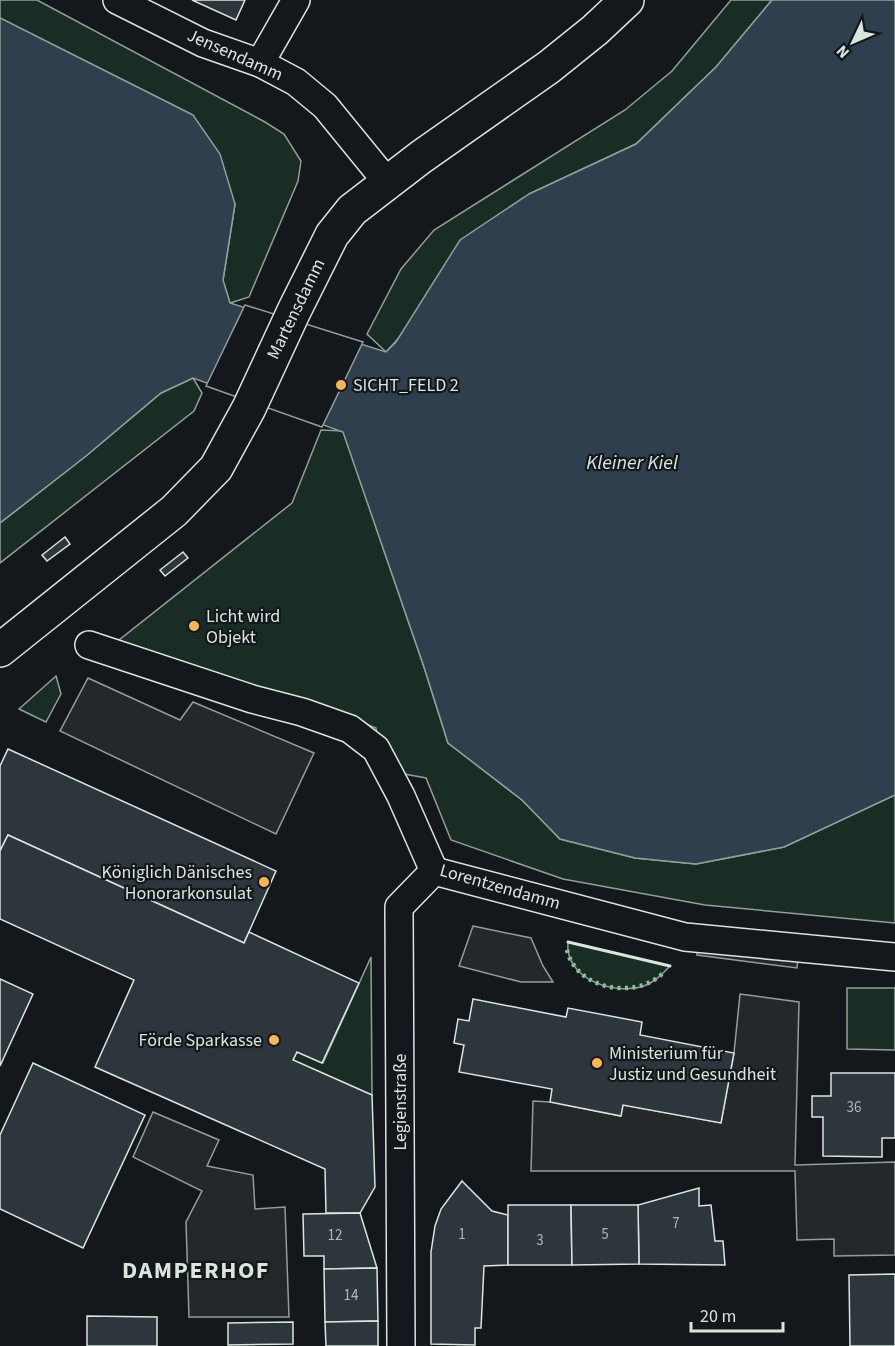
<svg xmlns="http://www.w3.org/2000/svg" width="895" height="1346" font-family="'Source Sans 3',sans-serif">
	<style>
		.green { fill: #1a2d24; stroke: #939e99; stroke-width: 1.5 }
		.parking { fill: #24282b; stroke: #939e99; stroke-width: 1.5 }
		.water { fill: #2f3f4d; stroke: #939e99; stroke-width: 1.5 }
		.pier { fill: #14181c; stroke: #939e99; stroke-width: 1.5 }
		.building { fill: #2c363c; stroke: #d8e6dc; stroke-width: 1.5 }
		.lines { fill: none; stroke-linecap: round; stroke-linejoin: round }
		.minor-casing { stroke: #d8e6dc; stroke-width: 30 }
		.tertiary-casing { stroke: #d8e6dc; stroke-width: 36 }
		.minor { stroke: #14181c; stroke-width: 27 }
		.tertiary { stroke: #14181c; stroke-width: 33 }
		.hedge { stroke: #8ac095; stroke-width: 4.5; stroke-dasharray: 3 4.5; stroke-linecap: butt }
		.wall { stroke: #d8e6dc; stroke-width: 3 }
		.poi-dot { fill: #ffb74d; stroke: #14181c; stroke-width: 2 }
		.labels { text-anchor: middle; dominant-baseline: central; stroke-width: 4.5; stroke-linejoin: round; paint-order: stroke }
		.number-label { font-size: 15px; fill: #adbab4 }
		.street-label { font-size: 18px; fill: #d8e6dc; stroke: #14181c }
		.poi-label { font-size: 18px; fill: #d8e6dc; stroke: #14181c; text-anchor: start }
		.water-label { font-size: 20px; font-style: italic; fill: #d8e6dc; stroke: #14181c }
		.district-label { font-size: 24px; font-weight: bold; letter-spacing: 1.5px; fill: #d8e6dc; stroke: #14181c }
	</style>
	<rect width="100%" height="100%" fill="#14181c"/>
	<g class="green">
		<path d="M0 0H37L265 122 284 134 301 161 298 181 249 297 230 303 223 281 235 204 193 115 0 18Z"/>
		<path d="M731 0H772L716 67 636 144 529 194 386 352 367 334 401 269 434 230 625 110 672 71Z"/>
		<path d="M193 378 202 393 194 411 0 563V523L86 456 161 393Z"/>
		<path d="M321 430 343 431 424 667 448 743 522 800 560 839 635 858 696 864 784 847 895 795V923L705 905 563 879 451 840 426 778 383 770 376 728 307 700 109 648 292 503Z"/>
		<path d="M56 676 61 694 46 722 19 709Z"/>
		<path d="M568 942 670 966C662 974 655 982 644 986 615 996 564 979 568 942Z"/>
		<path d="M371 957 372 1095 293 1060 297 1052 323 1063Z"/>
		<path d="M847 988H895V1050L847 1049Z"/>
	</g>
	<g class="parking">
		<path d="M88 678 180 720 193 702 314 753 276 834 60 731Z"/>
		<path d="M473 926 531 938 543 966 553 982H521L459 966Z"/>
		<path d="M698 945 798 958 797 968 697 955Z"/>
		<path d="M740 994 799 1002 795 1165 895 1162V1255L834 1256V1239L797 1240 795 1171H531L533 1101 550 1102 620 1116 623 1105 721 1123 734 1053Z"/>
		<path d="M153 1112 219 1140 207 1166 253 1175 255 1209 285 1207 289 1317H189L186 1222 202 1191 133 1157Z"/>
	</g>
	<path class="water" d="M772 0H895V795L784 847 696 864 635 858 560 839 522 800 448 743 424 667 343 432 193 378 161 393 86 456 0 523V18L193 115 220 154 235 204 223 280 230 303 386 352 396 342 460 240 529 194 636 144 716 67Z"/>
	<path class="pier" d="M245 305 363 342 322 427 206 386Z"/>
	<g class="building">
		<path d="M192 0H245L236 20Z"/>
		<path d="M65 537 70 544 47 561 42 555Z"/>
		<path d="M183 552 188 558 165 576 160 570Z"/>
		<path d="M8 749 276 871 244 943 8 835 0 851V766Z"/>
		<path d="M8 835 244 943 249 932 359 983 322 1063 297 1052 293 1060 372 1095 375 1187 360 1213H326L325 1169 95 1067 134 980 0 919V851Z"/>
		<path d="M0 979 33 994 0 1066Z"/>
		<path d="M473 999 566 1017 568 1008 642 1022 640 1035 734 1053 721 1123 623 1105 621 1116 550 1102 552 1089 459 1072 464 1045 454 1043 458 1019 469 1021Z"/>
		<path d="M33 1063 145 1115 83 1248 0 1209V1135Z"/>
		<path d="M831 1073H895V1138H882V1157L823 1156V1117H812V1096H831Z"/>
		<path d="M462 1181 492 1211 508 1215V1265L484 1266 481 1328H475V1345L431 1344V1252L435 1226 441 1209Z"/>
		<path d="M699 1188V1206L711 1205 715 1241H723L725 1265 639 1264 638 1205Z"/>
		<path d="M508 1205H571L572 1265H508Z"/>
		<path d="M571 1205H638L639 1264 572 1265Z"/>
		<path d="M360 1213 377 1268 324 1269V1256H304L303 1214Z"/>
		<path d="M377 1268 378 1321 325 1322 324 1269Z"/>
		<path d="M895 1274V1346H850L849 1275Z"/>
		<path d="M87 1316 157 1317V1346H87Z"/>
		<path d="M378 1321V1346H326L325 1322Z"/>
		<path d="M293 1322V1344L228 1345V1323Z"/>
	</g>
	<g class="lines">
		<g class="minor-casing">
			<g id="minor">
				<path d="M117 0 203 43 260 63 296 82 325 106 387 182"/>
				<path d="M260 63 296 0"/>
				<path d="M89 645 252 699 302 712 350 729 376 749 401 796 434 871"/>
				<path d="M434 871 685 937 895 957"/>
				<path d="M401 1346 399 907 434 871"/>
			</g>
		</g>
		<g class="tertiary-casing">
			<path id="tertiary" d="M0 650 174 511 216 468 249 408 294 311 332 235 352 210 421 157 549 67 595 30 627 0"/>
		</g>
		<use href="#minor" class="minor"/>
		<use href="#tertiary" class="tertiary"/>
		<path class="hedge" d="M567 950C576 989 634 1000 662 974"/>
		<path class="wall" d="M568 942 670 966"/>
	</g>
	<g class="poi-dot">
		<circle cx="341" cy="385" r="6"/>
		<circle cx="194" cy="626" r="6"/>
		<circle cx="264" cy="882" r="6"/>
		<circle cx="274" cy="1040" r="6"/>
		<circle cx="597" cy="1063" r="6"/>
	</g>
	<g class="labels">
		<g class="number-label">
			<text x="854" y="1107">36</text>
			<text x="676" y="1223">7</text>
			<text x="462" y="1234">1</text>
			<text x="605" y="1234">5</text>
			<text x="335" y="1235">12</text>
			<text x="540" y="1240">3</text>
			<text x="351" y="1295">14</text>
		</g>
		<g class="street-label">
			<text transform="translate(235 55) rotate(24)">Jensendamm</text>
			<text transform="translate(296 309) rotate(-64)">Martensdamm</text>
			<text transform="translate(500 887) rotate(16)">Lorentzendamm</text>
			<text transform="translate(400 1102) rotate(-90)">Legienstraße</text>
		</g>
		<g class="poi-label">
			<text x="353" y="385">SICHT_FELD 2</text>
			<text x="206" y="616">Licht wird<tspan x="206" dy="21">Objekt</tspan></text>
			<text x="252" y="872" text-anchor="end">Königlich Dänisches<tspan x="252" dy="21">Honorarkonsulat</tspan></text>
			<text x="262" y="1040" text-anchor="end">Förde Sparkasse</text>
			<text x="609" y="1053">Ministerium für<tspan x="609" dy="21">Justiz und Gesundheit</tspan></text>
		</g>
		<g class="water-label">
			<text x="632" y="463">Kleiner Kiel</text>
		</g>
		<g class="district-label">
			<text x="196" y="1270">DAMPERHOF</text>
		</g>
	</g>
	<g transform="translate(853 42) rotate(226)" stroke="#14181c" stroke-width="4.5" paint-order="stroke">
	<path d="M0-4.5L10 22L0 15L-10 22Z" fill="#d8e6dc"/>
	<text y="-9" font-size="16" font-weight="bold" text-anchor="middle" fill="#d8e6dc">N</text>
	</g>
	<path d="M691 1322v9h92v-9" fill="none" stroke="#d8e6dc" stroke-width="3"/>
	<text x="700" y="1322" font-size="18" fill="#d8e6dc" stroke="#14181c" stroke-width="4.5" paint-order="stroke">20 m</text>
</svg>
